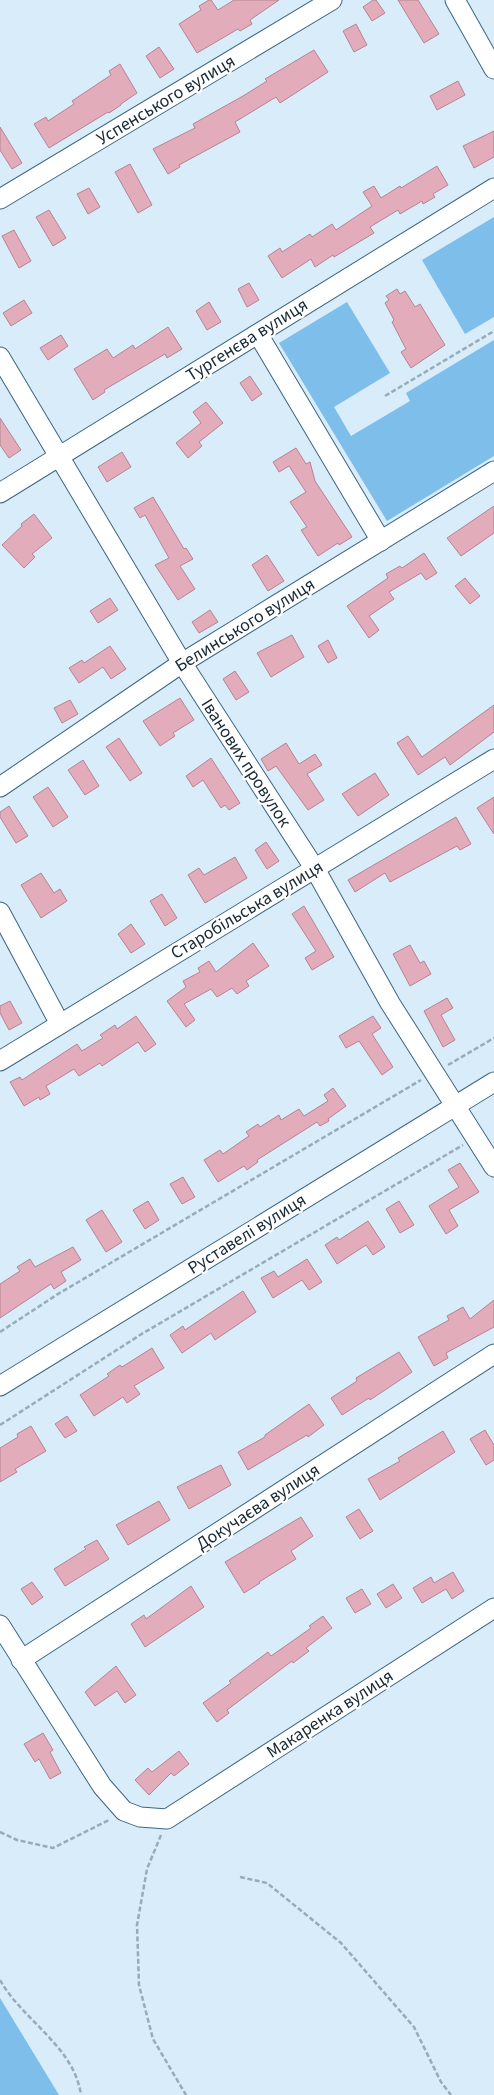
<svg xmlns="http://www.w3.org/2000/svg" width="494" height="2095" font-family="'Source Sans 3',sans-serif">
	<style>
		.green { fill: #7dbeeb }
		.building { fill: #e2acbb; stroke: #b78392 }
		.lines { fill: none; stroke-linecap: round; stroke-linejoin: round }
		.minor-casing { stroke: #3b6683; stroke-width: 21 }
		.path { stroke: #98abb8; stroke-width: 2.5; stroke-dasharray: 5 2.5; stroke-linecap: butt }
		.minor { stroke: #fff; stroke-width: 19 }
		.labels { text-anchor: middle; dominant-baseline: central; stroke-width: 4.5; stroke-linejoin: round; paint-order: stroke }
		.street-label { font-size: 18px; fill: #172935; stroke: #fff }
	</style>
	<rect width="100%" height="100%" fill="#d9ecf9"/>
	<g class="green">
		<path d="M494 217V317L465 334 422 260Z"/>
		<path d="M347 302 390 373 334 407 351 436 410 401 406 393 494 340V456L387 521 279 343Z"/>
		<path d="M0 1998 59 2095H0Z"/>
	</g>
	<g class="building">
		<path d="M209 0H211L218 10 234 0H279L250 20 252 24 240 31 238 29 197 53 179 24 201 10 199 6Z"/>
		<path d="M373 0H376L385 13 372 21 363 7Z"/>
		<path d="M398 0H418L439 34 424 43Z"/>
		<path d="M356 24 367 45 354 52 343 31Z"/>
		<path d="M159 47 174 69 160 78 146 56Z"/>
		<path d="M314 50 328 72 280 103 276 97 235 122 240 132 179 165 180 167 168 174 153 149 195 128 193 124 243 96 267 81 265 79Z"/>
		<path d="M120 64 137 93 121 104V105L109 113 108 112 49 148 34 124 46 117 48 121 74 104 72 101 111 75 109 71Z"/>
		<path d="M458 81 465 95 437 110 430 96Z"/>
		<path d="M0 127 22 163 12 169 0 150Z"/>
		<path d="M494 131V157L474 168 463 146Z"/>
		<path d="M130 164 152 205 138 213 115 172Z"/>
		<path d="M437 166 448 185 433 194 435 197 423 204 422 201 400 214 398 210 370 227 374 233 334 257 333 255 315 267 311 259 282 278 268 256 280 248 282 252 310 234 312 237 332 224 336 230 372 206 363 192 374 186 381 198 400 186 401 188Z"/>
		<path d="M89 188 100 207 88 214 77 194Z"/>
		<path d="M49 210 66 238 53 246 36 217Z"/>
		<path d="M14 230 31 261 19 268 2 236Z"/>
		<path d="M249 283 259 300 247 307 238 289Z"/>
		<path d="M397 289 400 294 405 291 415 307 420 304 445 345 411 368 401 352 406 349 392 322 394 320 385 303 389 300 386 296Z"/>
		<path d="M24 300 32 313 11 326 3 313Z"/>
		<path d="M209 302 221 322 207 330 196 311Z"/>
		<path d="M168 327 182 349 167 358 165 354 104 390 105 392 93 400 74 369 107 349 113 358 133 345 135 349Z"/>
		<path d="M61 335 68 346 48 360 40 348Z"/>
		<path d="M250 376 262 394 252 401 240 383Z"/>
		<path d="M206 402 223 423 199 442 202 446 188 458 176 443 201 423 193 412Z"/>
		<path d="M0 418 21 450 9 458 0 445Z"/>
		<path d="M296 448 306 464 310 462 315 481 352 537 339 545 338 543 318 556 301 530 307 527 290 502 306 492 289 466 279 472 273 462Z"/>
		<path d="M122 452 131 467 107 482 98 467Z"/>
		<path d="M153 497 184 549 186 548 193 559 180 566 195 589 178 600 155 565 169 558 145 515 140 518 134 508Z"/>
		<path d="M494 506V533L461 556 447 538Z"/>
		<path d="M34 514 52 538 32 554 35 557 24 568 2 545 22 526 21 524Z"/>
		<path d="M424 553 437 573 426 580 421 573 389 592 394 599 369 616 379 630 369 638 347 606 388 578 386 574 400 566 402 568Z"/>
		<path d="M267 555 284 581 268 591 252 565Z"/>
		<path d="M465 578 480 596 470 604 455 586Z"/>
		<path d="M110 598 118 610 98 623 90 611Z"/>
		<path d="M210 610 218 622 199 633 192 622Z"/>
		<path d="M292 635 304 657 271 677 257 653Z"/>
		<path d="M328 640 337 658 328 663 318 646Z"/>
		<path d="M110 646 126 669 111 679 103 667 79 683 69 668 82 660 84 663Z"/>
		<path d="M235 671 249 692 236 700 223 679Z"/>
		<path d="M180 698 194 720 173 733 175 736 160 746 143 721Z"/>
		<path d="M70 700 78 714 62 723 54 708Z"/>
		<path d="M494 705V732L450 765 445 757 418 775 397 743 408 736 422 757Z"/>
		<path d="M119 738 142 773 130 781 106 747Z"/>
		<path d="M286 743 299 764 315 754 322 765 307 774 324 800 308 810 276 766 268 771 261 759Z"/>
		<path d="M211 758 240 803 229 810 225 805 221 808 203 780 193 787 186 776Z"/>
		<path d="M83 760 99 786 85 795 68 770Z"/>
		<path d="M375 773 389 795 358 816 342 794Z"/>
		<path d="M48 787 68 817 53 827 33 797Z"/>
		<path d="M494 797V834L477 808Z"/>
		<path d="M9 806 28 836 16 843 0 817V812Z"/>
		<path d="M456 817 471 844 460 850 457 846 390 882 385 873 355 892 348 880Z"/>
		<path d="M266 842 279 861 267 869 255 850Z"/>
		<path d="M235 857 247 878 205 903 188 875 199 868 204 875Z"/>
		<path d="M41 873 54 893 60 889 67 901 41 918 21 885Z"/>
		<path d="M162 894 177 918 165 926 150 901Z"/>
		<path d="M304 906 334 957 312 970 305 958 316 951 292 914Z"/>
		<path d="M131 924 145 944 131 953 118 934Z"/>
		<path d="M253 943 269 966 246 981 249 986 237 994 232 988 217 997 211 989 184 1004 195 1020 186 1027 167 1001 186 987 183 981 200 972 198 968 209 961 216 972Z"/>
		<path d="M410 945 420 963 424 961 431 974 410 986 393 954Z"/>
		<path d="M447 998 453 1008 441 1015 455 1040 443 1047 424 1011Z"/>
		<path d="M10 1001 22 1023 9 1030 0 1013V1006Z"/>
		<path d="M136 1016 156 1044 145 1052 138 1042 102 1066 100 1063 79 1076 74 1069 46 1086 50 1094 40 1100 39 1097 24 1106 10 1082 20 1077 22 1080 77 1044 82 1051 103 1038 100 1035 115 1025 117 1029Z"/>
		<path d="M373 1016 381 1028 372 1034 393 1067 382 1075 359 1041 346 1048 339 1036Z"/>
		<path d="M333 1088 346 1106 328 1119 329 1121 320 1126 317 1122 257 1160 258 1162 247 1170 244 1166 218 1182 204 1160 220 1150 223 1154 249 1136 246 1132 258 1124 260 1127 279 1115 281 1120 299 1109 304 1116 328 1101 324 1095Z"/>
		<path d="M460 1163 479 1192 449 1210 458 1226 446 1234 429 1206 459 1187 448 1170Z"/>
		<path d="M183 1177 195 1197 182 1204 170 1184Z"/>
		<path d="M148 1201 159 1220 145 1229 133 1210Z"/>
		<path d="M399 1201 414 1225 400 1233 386 1209Z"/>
		<path d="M102 1210 122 1242 106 1252 86 1220Z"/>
		<path d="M368 1221 385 1247 373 1255 366 1245 337 1264 325 1245 337 1237 339 1240Z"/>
		<path d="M73 1247 81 1260 61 1272 66 1281 54 1289 51 1284 0 1318V1284L20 1271 17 1267 30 1259 35 1267Z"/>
		<path d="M307 1259 322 1282 309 1290 302 1280 273 1298 261 1278 274 1271 278 1277Z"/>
		<path d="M243 1291 256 1312 215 1340 211 1333 182 1353 170 1335 183 1326 185 1330Z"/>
		<path d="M494 1300V1327L446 1353 448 1358 434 1366 418 1337 449 1320 447 1316 463 1307 470 1319Z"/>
		<path d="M152 1348 164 1368 134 1386 140 1394 127 1403 123 1397 94 1416 80 1395 109 1376 107 1374 120 1365 122 1367Z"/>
		<path d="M399 1352 412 1372 370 1400 369 1398 342 1415 331 1398 357 1381 356 1378Z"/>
		<path d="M309 1404 324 1425 308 1437 307 1435 248 1470 238 1452 265 1437V1435Z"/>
		<path d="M67 1416 77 1431 65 1438 55 1424Z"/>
		<path d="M31 1426 46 1451 15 1469 17 1472 0 1482V1448L18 1437 17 1434Z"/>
		<path d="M485 1430 494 1445V1460L486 1465 470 1439Z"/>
		<path d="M443 1431 455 1452 380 1500 368 1479 400 1461 398 1458Z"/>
		<path d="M221 1465 231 1485 189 1509 177 1487Z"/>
		<path d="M159 1501 170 1520 128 1545 116 1525Z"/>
		<path d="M359 1509 373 1531 360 1539 346 1517Z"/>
		<path d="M301 1517 313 1536 291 1551 296 1559 259 1582 260 1583 244 1593 225 1562Z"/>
		<path d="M97 1540 109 1559 65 1586 54 1569 86 1549 84 1547Z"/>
		<path d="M453 1572 464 1591 452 1599 446 1589 422 1603 413 1588 431 1577 434 1583Z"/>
		<path d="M32 1582 43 1597 32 1605 21 1589Z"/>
		<path d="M393 1584 402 1598 386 1608 377 1594Z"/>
		<path d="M191 1586 204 1607 145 1647 131 1624 144 1615 146 1619Z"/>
		<path d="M362 1589 371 1604 355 1613 346 1598Z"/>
		<path d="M323 1616 332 1628 306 1648 309 1651 293 1663 292 1661 227 1710 229 1713 217 1722 203 1703 231 1683 229 1681 268 1652 271 1656 311 1628 309 1626Z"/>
		<path d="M116 1666 136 1695 125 1703 117 1691 95 1706 85 1692Z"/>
		<path d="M43 1733 53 1750 50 1752 61 1773 50 1779 39 1759 35 1762 24 1744Z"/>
		<path d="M179 1751 189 1764 174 1776 171 1773 149 1795 135 1780 148 1768 152 1772Z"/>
	</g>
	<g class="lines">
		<g class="minor-casing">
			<g id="minor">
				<path d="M455 0 494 69"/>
				<path d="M0 199 332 0"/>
				<path d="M258 334 381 541"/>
				<path d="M0 357 182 663 315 869 390 1003 494 1167"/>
				<path d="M0 493 494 188"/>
				<path d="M0 787 182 663 494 471"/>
				<path d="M0 912 60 1024"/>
				<path d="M0 1061 494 759"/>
				<path d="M0 1386 494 1082"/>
				<path d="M0 1625 102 1786 124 1811 140 1817 167 1819 494 1608"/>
				<path d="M21 1660 494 1354"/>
			</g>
		</g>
		<g class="path">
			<path d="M385 396 494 331"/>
			<path d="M448 1065 494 1038"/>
			<path d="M0 1332 58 1294 421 1080"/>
			<path d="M0 1425 140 1335 463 1145"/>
			<path d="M0 1832 17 1840 53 1848 109 1820"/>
			<path d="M161 1835 147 1869 137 1925 139 1985 153 2039 186 2095"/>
			<path d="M240 1877 267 1883 341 1943 414 2027 441 2082 451 2095"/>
			<path d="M0 1980C23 2021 74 2046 81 2095"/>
		</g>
		<use href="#minor" class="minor"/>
	</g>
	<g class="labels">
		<g class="street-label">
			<text transform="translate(166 100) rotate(-31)">Успенського вулиця</text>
			<text transform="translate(247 340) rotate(-32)">Тургенєва вулиця</text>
			<text transform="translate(245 625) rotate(-32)">Белинського вулиця</text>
			<text transform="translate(246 763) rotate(57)">Іванових провулок</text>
			<text transform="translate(247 910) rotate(-31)">Старобільська вулиця</text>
			<text transform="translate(247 1234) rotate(-32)">Руставелі вулиця</text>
			<text transform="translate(258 1507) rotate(-33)">Докучаєва вулиця</text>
			<text transform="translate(330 1714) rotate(-33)">Макаренка вулиця</text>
		</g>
	</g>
</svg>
